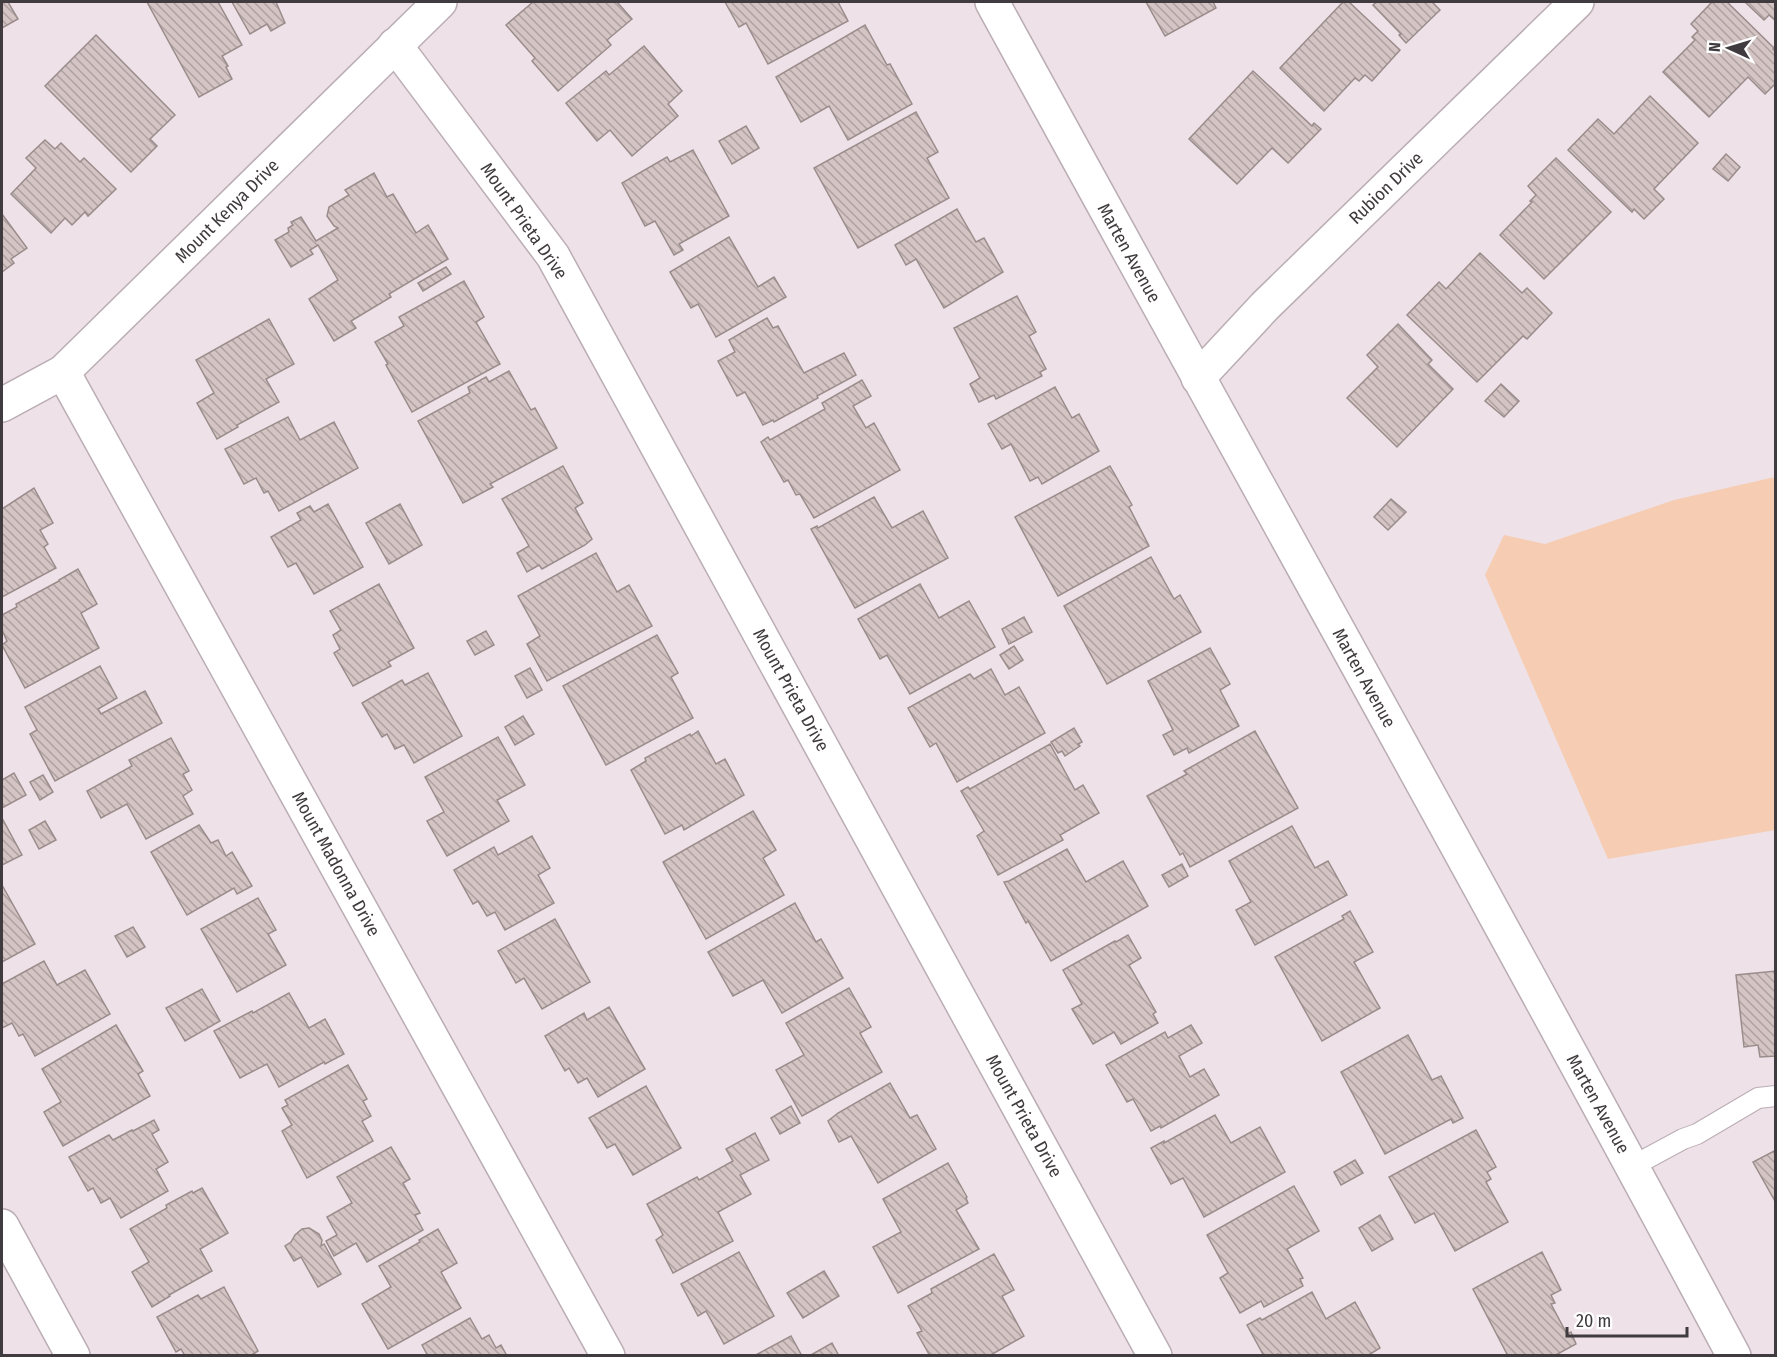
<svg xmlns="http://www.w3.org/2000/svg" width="1777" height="1357" font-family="'Fira Sans Condensed',sans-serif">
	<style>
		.pitch { fill: #f6cdb2 }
		.building { fill: url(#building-back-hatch); stroke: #9b8c8c; stroke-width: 1.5 }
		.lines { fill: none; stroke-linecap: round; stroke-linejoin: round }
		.service-casing { stroke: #baadb3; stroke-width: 22 }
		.minor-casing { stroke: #baadb3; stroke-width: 36 }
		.tertiary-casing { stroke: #baadb3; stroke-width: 36 }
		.service { stroke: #fff; stroke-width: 20 }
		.minor { stroke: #fff; stroke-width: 33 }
		.tertiary { stroke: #fff; stroke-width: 33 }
		.labels { text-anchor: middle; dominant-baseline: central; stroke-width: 6; stroke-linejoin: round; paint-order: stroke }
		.street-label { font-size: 18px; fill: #403b3e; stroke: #fff }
	</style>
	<defs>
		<pattern id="building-back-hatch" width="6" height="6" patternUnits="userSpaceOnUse" patternTransform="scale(1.5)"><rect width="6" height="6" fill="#d4c5c4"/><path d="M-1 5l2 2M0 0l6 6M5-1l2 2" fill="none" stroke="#ada1a1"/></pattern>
	</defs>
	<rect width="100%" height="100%" fill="#eee1e7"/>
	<path class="pitch" d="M1775 477V830L1608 859 1485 575 1504 535 1545 544 1674 500Z"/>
	<g class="building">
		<path d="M2 2H8L18 19 2 28Z"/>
		<path d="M147 2H218L242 45 222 56 228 66 226 67 232 79 199 97Z"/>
		<path d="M232 2H276L285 23 271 31 267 24 250 34Z"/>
		<path d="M533 2H617L632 19 607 40 611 45 558 91 532 61 535 58 506 25Z"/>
		<path d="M725 2H838L848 21 768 64 746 23 739 27Z"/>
		<path d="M1146 2H1213L1216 8 1165 36Z"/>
		<path d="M1343 2H1349L1400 50 1372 81 1365 75 1359 81 1355 78 1324 111 1280 68Z"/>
		<path d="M1377 2H1432L1440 10 1406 43 1399 35 1401 34 1373 5Z"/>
		<path d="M1712 2H1727L1774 48 1773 49 1776 52V83L1765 94 1748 77 1709 117 1663 72 1695 40 1692 37 1698 31 1691 24Z"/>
		<path d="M1745 2H1776V21L1769 15 1764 20Z"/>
		<path d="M865 25 887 65 890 64 912 104 848 140 829 106 801 122 776 77Z"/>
		<path d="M96 35 175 115 150 139 157 146 131 172 45 86Z"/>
		<path d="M644 46 682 91 668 104 678 116 632 156 610 130 597 141 566 103 606 71 609 75Z"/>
		<path d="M1253 71 1312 126 1314 123 1321 129 1288 163 1272 148 1237 184 1189 139Z"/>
		<path d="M1650 96 1698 143 1654 189 1664 199 1644 219 1634 209 1632 212 1568 150 1598 119 1614 134Z"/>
		<path d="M916 112 938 152 927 158 949 198 858 248 814 168Z"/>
		<path d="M746 126 759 148 732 164 719 141Z"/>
		<path d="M45 140 55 149 61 143 80 162 84 158 116 189 88 216 85 212 72 225 65 218 51 233 11 194 36 168 26 158Z"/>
		<path d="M693 150 729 216 679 244 683 250 674 255 655 221 645 226 622 183 667 157 670 162Z"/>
		<path d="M1726 154 1740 167 1728 181 1713 169Z"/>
		<path d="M1556 158 1611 212 1544 279 1500 235 1532 202 1530 201 1536 195 1528 186Z"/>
		<path d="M374 173 387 197 393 194 416 233 428 225 448 259 389 294 391 297 351 321 356 328 334 341 309 299 338 280 318 245 310 250 313 254 291 267 275 240 289 232 288 228 293 225 291 222 301 217 316 241 338 228 334 226 327 216 329 207 349 195 345 190Z"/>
		<path d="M957 209 976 242 984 238 1003 272 944 308 916 259 906 265 895 245Z"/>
		<path d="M2 214 27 248 11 259 14 263 2 272Z"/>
		<path d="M729 237 758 287 774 277 786 297 716 337 698 304 691 308 670 272Z"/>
		<path d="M1480 253 1522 293 1527 288 1552 313 1527 339 1523 336 1477 382 1407 315 1439 282 1446 289Z"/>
		<path d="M446 267 451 274 423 291 418 283Z"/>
		<path d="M464 281 484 317 476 322 500 364 412 412 386 365 388 364 375 342 404 326 399 317Z"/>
		<path d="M1017 296 1036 332 1029 336 1046 369 1040 372 1042 376 996 399 994 395 979 402 970 384 980 378 954 328Z"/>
		<path d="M767 318 773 328 778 326 804 373 844 353 856 375 817 396 818 398 774 422 773 420 763 425 745 392 737 396 718 361 735 352 729 340Z"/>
		<path d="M269 319 294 364 266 379 279 402 237 425 238 427 217 439 197 403 214 393 196 360Z"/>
		<path d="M1398 324 1432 360 1428 364 1453 389 1397 447 1347 398 1378 367 1367 355Z"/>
		<path d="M509 371 531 410 535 408 557 448 490 484 493 487 463 503 418 421 470 393 468 387 486 377 489 382Z"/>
		<path d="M862 380 871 396 853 406 866 428 874 423 900 470 814 518 800 494 796 495 788 480 784 482 761 442 768 437 770 440 825 409 822 403Z"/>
		<path d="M1501 384 1519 401 1504 417 1485 401Z"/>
		<path d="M1055 387 1072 418 1079 414 1099 451 1042 484 1038 477 1030 481 1011 444 1002 449 988 424Z"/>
		<path d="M288 417 300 440 334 422 358 468 279 511 268 491 264 493 256 478 244 484 225 449Z"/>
		<path d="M563 466 583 503 575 508 592 539 585 545 542 569 539 565 527 572 517 553 529 546 502 499Z"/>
		<path d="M1110 466 1132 505 1129 507 1149 546 1058 596 1015 517Z"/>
		<path d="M34 488 53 523 40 530 48 544 44 547 56 568 2 597V509Z"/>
		<path d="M874 497 892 528 923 511 948 558 855 608 811 529 817 526 818 528Z"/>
		<path d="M1391 499 1406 512 1388 530 1374 517Z"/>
		<path d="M328 504 363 567 314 594 296 563 288 567 271 537 301 520 297 513 310 506 314 512Z"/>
		<path d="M400 504 422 545 389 564 366 523Z"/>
		<path d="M596 553 617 592 629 585 652 626 547 681 527 644 540 636 518 596Z"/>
		<path d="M1151 557 1174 599 1180 595 1201 632 1107 684 1064 606Z"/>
		<path d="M78 569 97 604 81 613 99 648 25 688 2 645 7 641 2 630V615L17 607 16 604 59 581V580Z"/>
		<path d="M379 584 414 648 388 662 391 666 353 686 334 653 340 649 333 635 341 630 330 611Z"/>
		<path d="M920 584 939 618 969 601 995 647 910 694 887 655 880 659 858 619Z"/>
		<path d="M1024 617 1032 632 1009 644 1002 629Z"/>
		<path d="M486 631 494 645 475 655 467 641Z"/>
		<path d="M657 635 678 673 671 677 693 718 606 765 563 686Z"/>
		<path d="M1014 646 1023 660 1009 669 1000 655Z"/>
		<path d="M1210 648 1230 684 1220 690 1239 726 1189 753 1187 748 1174 755 1163 735 1173 730 1148 681Z"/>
		<path d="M100 666 117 698 98 709 101 714 145 691 162 723 55 781 30 734 37 730 25 707Z"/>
		<path d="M530 668 542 690 527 698 515 676Z"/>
		<path d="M991 669 1005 695 1019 687 1045 733 957 782 936 743 930 747 908 708 970 674 974 679Z"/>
		<path d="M428 673 462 736 414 763 404 745 395 749 387 734 382 737 362 703 402 680 405 685Z"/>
		<path d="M523 716 534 734 515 745 505 727Z"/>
		<path d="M1074 728 1082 742 1078 744 1080 746 1065 756 1062 751 1058 753 1051 742Z"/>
		<path d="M698 731 716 764 725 759 744 795 684 830 682 825 665 834 631 770 646 761 645 758 690 734 691 736Z"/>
		<path d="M1255 731 1298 808 1190 867 1183 853 1180 855 1147 796 1187 774 1184 771Z"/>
		<path d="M498 737 525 785 497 800 509 821 447 856 427 821 444 812 425 777Z"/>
		<path d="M171 738 189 771 183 774 192 790 183 796 193 814 146 839 127 804 101 818 87 791 132 766 129 760Z"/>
		<path d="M1050 744 1075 790 1083 785 1099 813 1060 835 1063 840 998 875 977 836 984 831 961 791 968 787 970 789Z"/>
		<path d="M14 773 26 795 2 808V780Z"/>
		<path d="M43 775 53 792 40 800 30 782Z"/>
		<path d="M753 811 776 850 763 858 784 895 706 939 663 862Z"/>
		<path d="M2 818 22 855 2 865Z"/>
		<path d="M45 821 56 840 39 849 29 830Z"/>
		<path d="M199 825 211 843 218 840 226 856 232 852 252 886 237 894 234 888 187 915 151 852Z"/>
		<path d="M1292 826 1315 868 1328 861 1347 895 1255 945 1236 910 1251 902 1229 861Z"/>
		<path d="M532 836 550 868 538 875 554 903 505 930 495 912 487 916 478 901 473 904 454 870 494 847 498 855Z"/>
		<path d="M1067 849 1086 882 1123 861 1148 906 1051 961 1028 921 1026 923 1004 882 1009 881Z"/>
		<path d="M1182 864 1188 876 1169 887 1162 875Z"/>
		<path d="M2 885 35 944 2 962Z"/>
		<path d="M258 898 276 930 268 934 286 965 237 992 201 929Z"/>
		<path d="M795 903 816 942 821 939 843 978 782 1013 763 980 733 996 708 952Z"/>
		<path d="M1350 911 1373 952 1354 962 1380 1008 1322 1041 1275 957 1344 919 1342 916Z"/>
		<path d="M555 919 590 982 542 1009 524 978 516 983 498 951Z"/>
		<path d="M133 927 145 947 127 957 115 936Z"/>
		<path d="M1128 935 1141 958 1129 965 1156 1012 1153 1014 1158 1023 1121 1044 1114 1032 1093 1044 1072 1009 1082 1004 1063 970 1115 941 1116 942Z"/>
		<path d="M44 961 57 985 85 970 110 1014 35 1056 23 1034 19 1036 12 1023 2 1028V984Z"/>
		<path d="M1776 971V1056L1760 1057 1758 1045 1744 1047 1736 975Z"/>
		<path d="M849 988 871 1027 860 1033 882 1072 802 1116 776 1070 804 1055 786 1023Z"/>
		<path d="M202 989 220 1021 185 1041 166 1008Z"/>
		<path d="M289 993 309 1028 325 1019 344 1054 325 1064 324 1062 279 1087 267 1064 240 1078 214 1031 252 1011 253 1013Z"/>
		<path d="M609 1007 645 1069 598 1097 587 1078 578 1083 569 1068 565 1071 545 1036 584 1013 587 1020Z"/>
		<path d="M116 1025 143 1071 138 1074 150 1096 63 1146 44 1112 61 1102 42 1069Z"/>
		<path d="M1191 1025 1202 1043 1179 1056 1190 1077 1204 1069 1219 1095 1161 1128 1160 1126 1151 1131 1133 1099 1127 1102 1106 1065 1165 1032 1168 1038Z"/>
		<path d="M1408 1035 1432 1080 1441 1076 1463 1118 1453 1123 1451 1119 1385 1154 1341 1072Z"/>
		<path d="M348 1065 367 1099 363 1101 371 1116 362 1121 373 1141 307 1178 282 1131 292 1125 282 1108 288 1105 285 1100Z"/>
		<path d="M890 1083 910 1118 917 1115 936 1149 878 1183 851 1136 839 1142 828 1121 838 1113Z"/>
		<path d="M646 1086 681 1148 633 1175 615 1144 607 1148 589 1118Z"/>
		<path d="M791 1106 800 1123 780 1134 771 1118Z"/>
		<path d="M1215 1115 1231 1143 1260 1127 1285 1172 1204 1217 1183 1178 1171 1184 1151 1148 1164 1141V1143Z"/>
		<path d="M154 1120 159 1130 152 1134 168 1162 156 1169 168 1191 121 1218 110 1198 101 1203 93 1188 88 1191 69 1157 109 1135 113 1140 132 1130 133 1131Z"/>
		<path d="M1476 1130 1496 1167 1487 1172 1491 1179 1486 1182 1508 1222 1455 1251 1434 1213 1415 1223 1389 1177Z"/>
		<path d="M755 1133 769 1160 740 1175 751 1194 718 1212 733 1241 673 1273 656 1240 663 1235 647 1204 697 1177 699 1180 733 1161 726 1149Z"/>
		<path d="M391 1147 410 1179 403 1183 420 1213 415 1215 423 1230 367 1262 356 1243 334 1256 326 1241 337 1235 327 1217 352 1203 337 1177Z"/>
		<path d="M1776 1150V1203L1753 1162Z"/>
		<path d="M1355 1160 1363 1173 1341 1185 1334 1172Z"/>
		<path d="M948 1163 967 1197 966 1198 968 1203 956 1210 979 1249 898 1293 873 1247 901 1232 883 1199Z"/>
		<path d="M1294 1186 1319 1231 1287 1249 1303 1278 1300 1279 1303 1286 1264 1307 1261 1301 1240 1313 1220 1278 1228 1273 1207 1235Z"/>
		<path d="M202 1188 228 1233 200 1249 212 1271 169 1295 170 1296 152 1307 132 1272 149 1262 130 1229 167 1208 166 1205 192 1191 193 1193Z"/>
		<path d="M1380 1215 1393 1239 1372 1251 1359 1228Z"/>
		<path d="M309 1228 319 1234 322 1240 321 1246 324 1244 341 1274 318 1287 301 1257 294 1261 285 1246 291 1242 295 1235 302 1229Z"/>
		<path d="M438 1229 457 1263 441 1272 461 1308 388 1349 362 1304 391 1287 379 1266 420 1242 419 1240Z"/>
		<path d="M739 1252 774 1316 724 1344 706 1311 698 1316 681 1284Z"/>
		<path d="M1542 1252 1561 1290 1551 1295 1555 1303 1551 1304 1567 1334 1571 1332 1576 1344 1554 1356H1508L1473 1289Z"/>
		<path d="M994 1254 1014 1290 1002 1296 1024 1336 989 1356H930L917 1333 922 1331 908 1306 932 1293 931 1289Z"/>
		<path d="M824 1271 839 1296 803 1318 787 1293Z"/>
		<path d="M224 1287 258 1351 250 1356H185L181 1349 176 1352 157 1317 198 1295 201 1299Z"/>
		<path d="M1312 1292 1326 1319 1355 1302 1380 1348 1367 1356H1279L1278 1354 1274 1356H1264L1247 1325 1260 1318 1262 1320Z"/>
		<path d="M470 1318 482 1339 489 1335 496 1348 501 1345 507 1356H428L422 1345Z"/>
		<path d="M791 1336 802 1356H754Z"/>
		<path d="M832 1343 839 1356H809Z"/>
	</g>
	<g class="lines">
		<g class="service-casing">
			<path id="service" d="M1633 1166 1683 1139 1697 1134 1758 1098 1776 1096"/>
		</g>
		<g class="minor-casing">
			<g id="minor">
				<path d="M395 45 553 256 1155 1356"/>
				<path d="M63 372 608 1356"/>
				<path d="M1198 378 1265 306 1577 2"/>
				<path d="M2 405 63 372 440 2"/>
				<path d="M2 1226 73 1356"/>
			</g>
		</g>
		<g class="tertiary-casing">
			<path id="tertiary" d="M992 2C1239 453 1491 902 1734 1356"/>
		</g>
		<use href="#service" class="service"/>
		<use href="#minor" class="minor"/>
		<use href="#tertiary" class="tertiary"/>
	</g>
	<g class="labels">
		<g class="street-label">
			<text transform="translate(1386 188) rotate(-44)">Rubion Drive</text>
			<text transform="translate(227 211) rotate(-45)">Mount Kenya Drive</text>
			<text transform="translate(524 221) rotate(55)">Mount Prieta Drive</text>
			<text transform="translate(1129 253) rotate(61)">Marten Avenue</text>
			<text transform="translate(1364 678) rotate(61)">Marten Avenue</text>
			<text transform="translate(791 690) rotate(61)">Mount Prieta Drive</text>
			<text transform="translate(336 864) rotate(61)">Mount Madonna Drive</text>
			<text transform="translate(1598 1104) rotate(61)">Marten Avenue</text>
			<text transform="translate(1024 1116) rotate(61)">Mount Prieta Drive</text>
		</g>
	</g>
	<rect width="1777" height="1357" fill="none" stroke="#403b3e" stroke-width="6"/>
	<g transform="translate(1729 48) rotate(274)" stroke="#ffffff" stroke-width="4.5" paint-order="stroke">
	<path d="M0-4.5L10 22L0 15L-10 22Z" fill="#403b3e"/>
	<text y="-9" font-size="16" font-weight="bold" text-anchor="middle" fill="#403b3e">N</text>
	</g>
	<path d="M1567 1327v9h120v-9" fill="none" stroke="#403b3e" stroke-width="3"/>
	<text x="1576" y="1327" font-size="18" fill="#403b3e" stroke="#ffffff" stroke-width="4.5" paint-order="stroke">20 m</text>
</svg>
